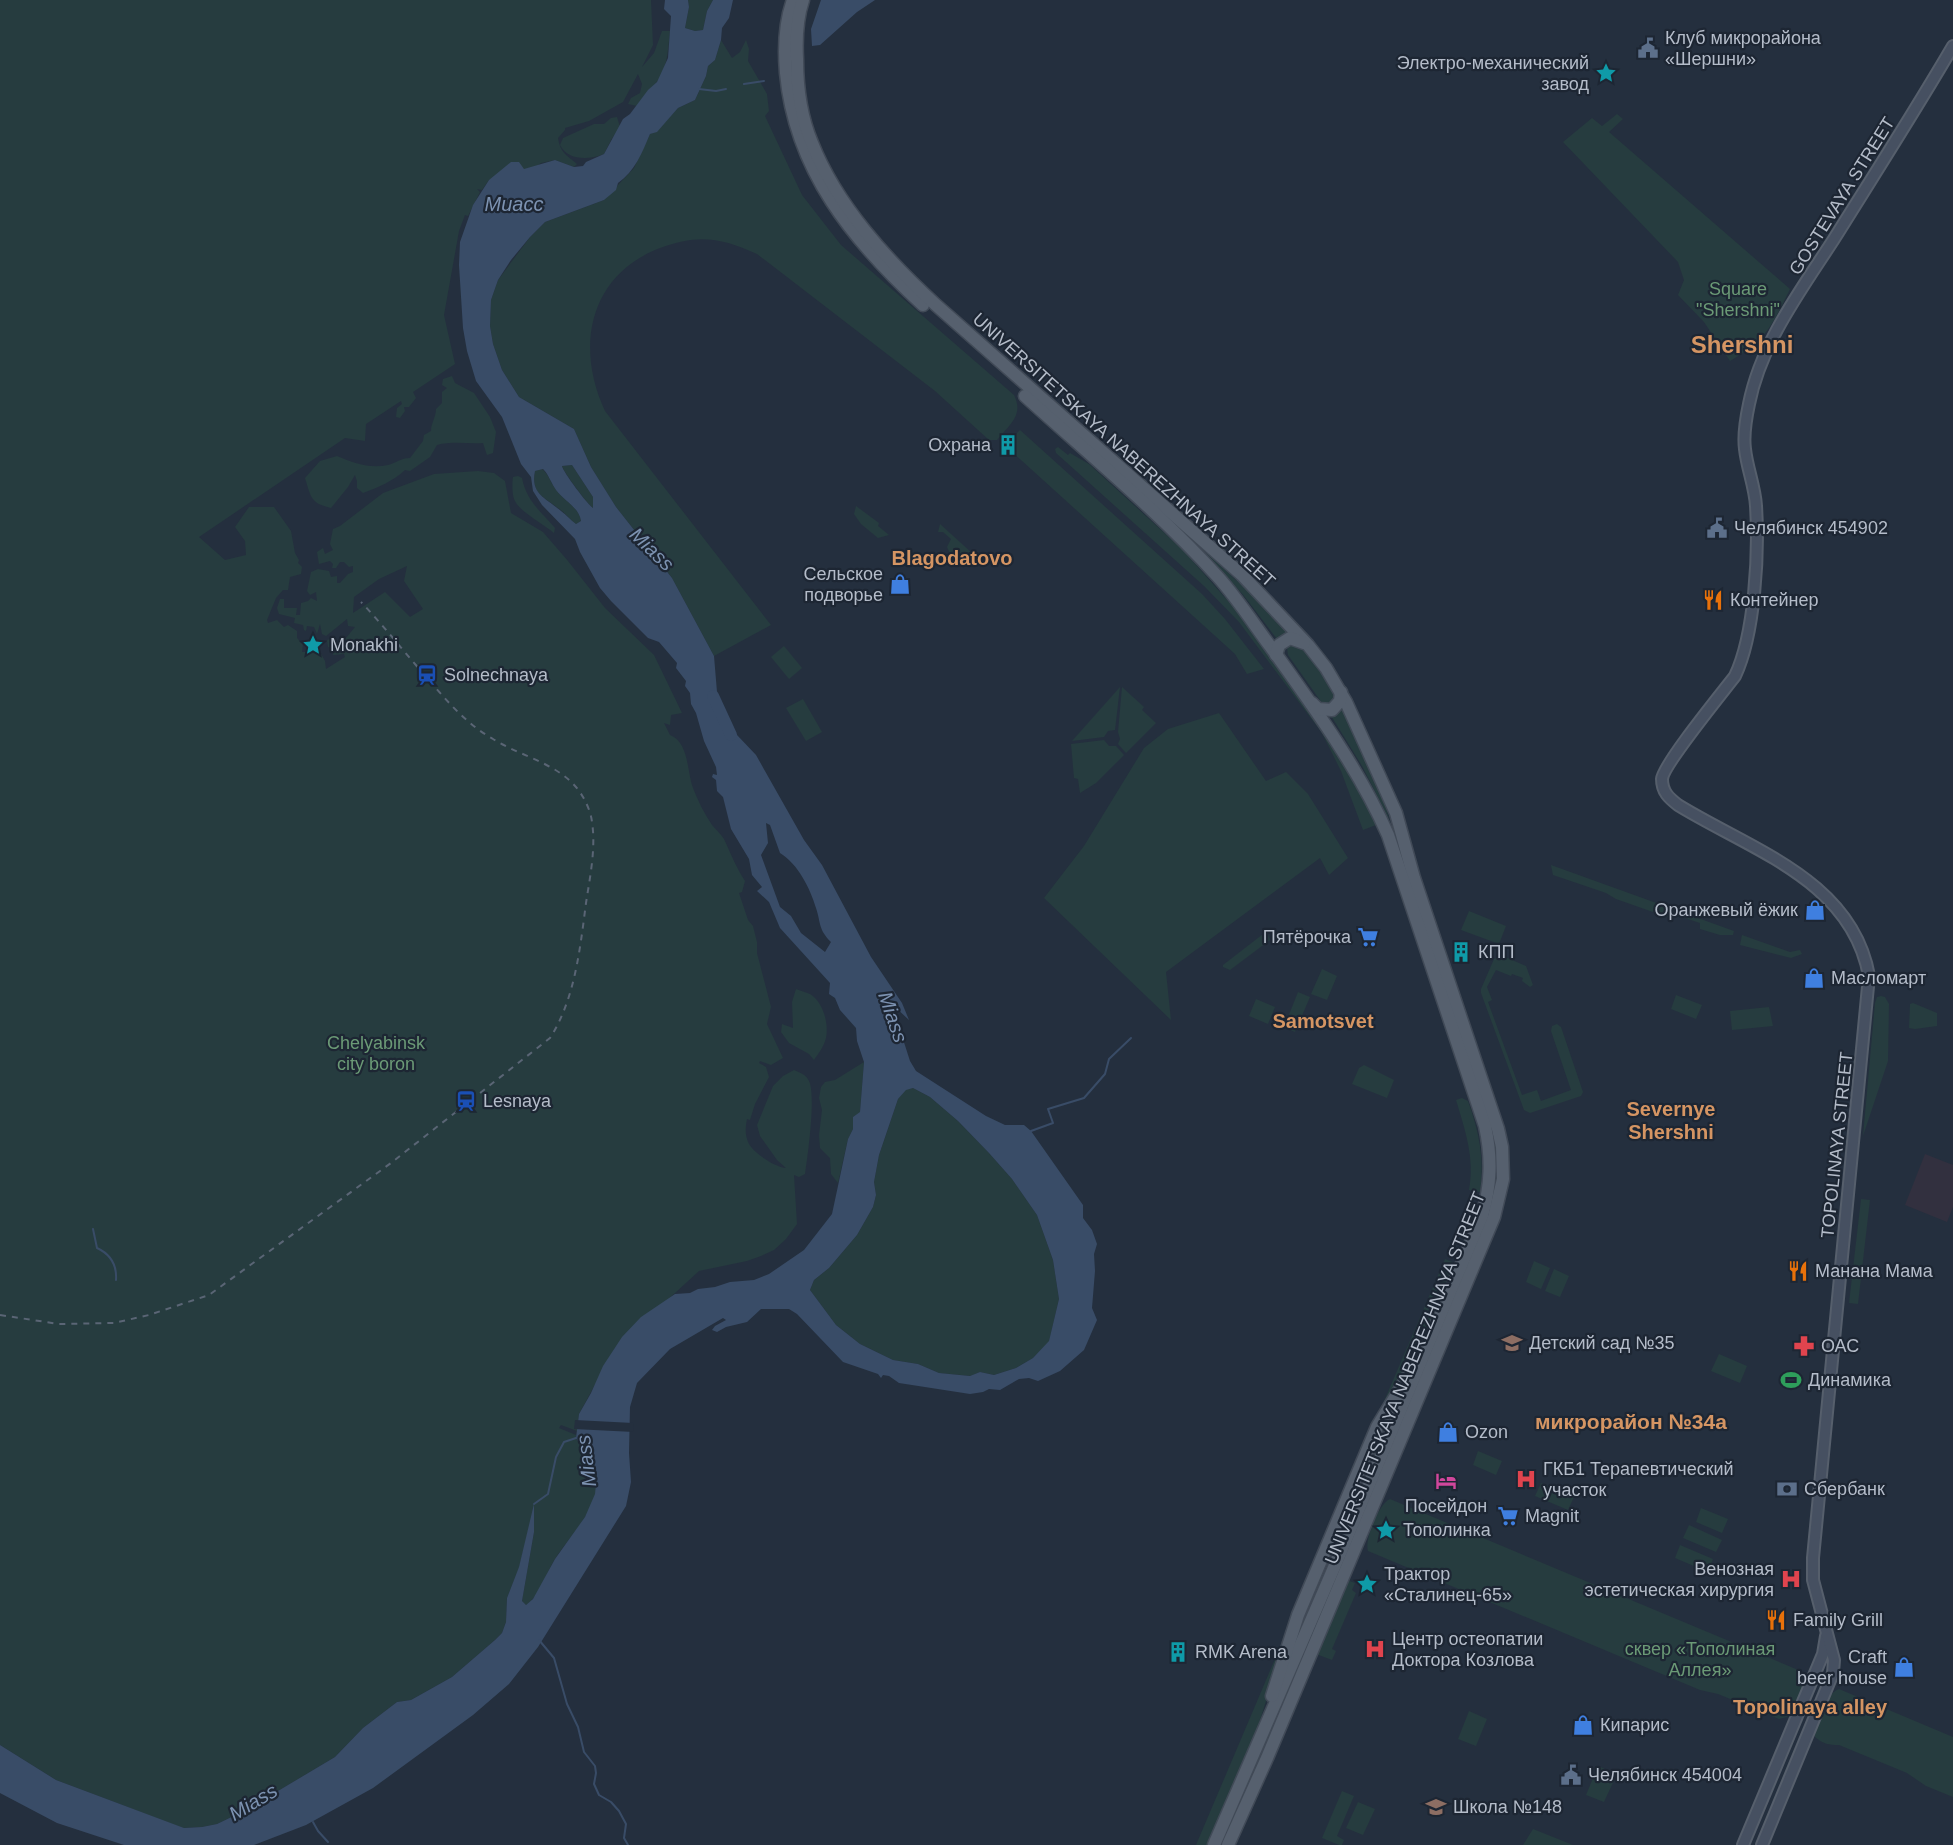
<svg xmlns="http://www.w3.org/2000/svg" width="1953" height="1845" font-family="Arial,sans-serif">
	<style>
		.medical { fill: #32303f }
		.green { fill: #263c3f; fill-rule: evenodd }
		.water { fill: #394c67; fill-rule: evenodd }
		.pier { fill: #242f3e }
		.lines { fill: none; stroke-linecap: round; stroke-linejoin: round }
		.stream { stroke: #394c67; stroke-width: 2 }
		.river { stroke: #394c67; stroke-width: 12 }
		.secondary-casing { stroke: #565f6c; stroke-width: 14 }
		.primary-casing { stroke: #414a57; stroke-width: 15 }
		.secondary { stroke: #465061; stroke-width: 10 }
		.primary { stroke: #56606e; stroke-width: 12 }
		.rail { stroke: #5a6575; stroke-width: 2; stroke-dasharray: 6 6; stroke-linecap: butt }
		.labels { text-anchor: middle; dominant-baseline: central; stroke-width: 4.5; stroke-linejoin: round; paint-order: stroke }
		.poi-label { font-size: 18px; fill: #b4bcc9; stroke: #1d2633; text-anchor: start }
		.street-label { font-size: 18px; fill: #b4bcc9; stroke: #1d2633 }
		.park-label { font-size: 18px; fill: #6b9a76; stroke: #1d2633 }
		.water-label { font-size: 20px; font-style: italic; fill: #7c92b1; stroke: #1d2633 }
		.neighbourhood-label { font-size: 20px; font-weight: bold; fill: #d59563; stroke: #1d2633 }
		.quarter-label { font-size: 21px; font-weight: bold; fill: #d59563; stroke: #1d2633 }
		.district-label { font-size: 24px; font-weight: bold; fill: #d59563; stroke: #1d2633 }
	</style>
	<rect width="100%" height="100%" fill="#242f3e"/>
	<path class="medical" d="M1925 1154 1953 1165V1207L1947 1222 1905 1205Z"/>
	<g class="green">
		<path d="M0 0H651L653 45 642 67 654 53 662 31H670C668 48 668 69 656 83 649 91 643 97 637 106L628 104 631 98 640 93 642 84 638 74 623 102 589 121 565 128V130L558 138C560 152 566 155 577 164L574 167 555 160 541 163 536 167 489 180 482 190 477 189 480 192 468 216 465 215 459 231 444 315 455 364 413 392 416 398 409 407H404L405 411 400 418 396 417 397 408 402 404 401 401 366 424 365 441 345 438 199 537 225 560 246 555 245 541 235 527 249 507H274L291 531 295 553 299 560 298 563 302 567 301 574 290 577 288 590H283L276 598 267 620 268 623 277 620 284 627 288 625 297 631V638L303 644 302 652H320L325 661 326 669 345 657 344 654 333 655 334 649 328 647 327 640 333 638 335 645 346 638 355 627 348 626 347 619 326 636 322 634 320 624 317 634 314 627 307 626 306 631 304 630 303 625 294 623 295 618 279 614 277 608 280 599H284V608H297L296 615H300L301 603 308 601 311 598 317 601 316 592 310 595 307 591 311 572 318 569 329 571 331 577 337 576V583H340L348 574 353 572V566L349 567 344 562H340L336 568H332L333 564 330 561 319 564 317 552 323 548 325 554 333 550 330 544 333 529 340 526 383 493 434 474 478 471 494 473 505 481 511 513 543 532 568 561 605 608 654 655 682 713 671 715 670 725 664 723 670 735C689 742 687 772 693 788 698 801 704 813 712 825 716 830 721 834 724 839 731 854 736 867 745 881L742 892 739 893 748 920 753 926 757 942V953L771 1007 767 1024 783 1058 771 1065 760 1061 759 1063 766 1067 769 1077 755 1104 750 1120 747 1119C745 1128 745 1136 749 1144 755 1154 775 1167 786 1168L777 1160 760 1136 757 1125 773 1086 783 1076 794 1070C800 1073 806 1074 809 1081 816 1095 808 1155 805 1174L799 1177 794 1175 797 1224 786 1239 774 1250 761 1256 747 1261 699 1271 615 1348 579 1414 577 1431 561 1425 559 1428 576 1435V1438C583 1449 596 1465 597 1479 599 1509 570 1535 555 1559 546 1573 541 1595 526 1605L522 1601 534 1532V1508L519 1568 507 1598 506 1622 502 1633 495 1640 452 1677 411 1700 397 1702 363 1728 335 1757 246 1810 217 1824 202 1827 183 1828 56 1780 0 1745ZM407 566 404 581 423 609 410 617 385 592 353 613 354 597 379 579Z"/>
		<path d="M688 0H713L707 11 703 30 695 31 685 28 689 7Z"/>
		<path d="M721 40 732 58 740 52 746 40 749 49 748 61 767 94 769 111 765 116 802 195 841 245 1014 395C1024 415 1010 424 997 440H989L935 391 757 254C721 237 697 234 660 248 589 275 575 347 605 411L771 625 714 656 672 578 616 507 591 467 574 429 519 397 502 370 493 344 490 326 491 300 498 280 530 237 545 222 604 200 634 168 650 134 657 131 678 108 695 100 706 76 708 66 715 60Z"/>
		<path d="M1617 114 1623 119 1609 132 1790 289C1772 326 1766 340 1730 361L1704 322 1678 295 1684 280 1678 262 1563 142 1592 118 1602 126Z"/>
		<path d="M617 117 620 127 611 140 604 154C589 160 568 161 560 145L563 138 594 124H604L611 118Z"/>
		<path d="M452 376 455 383 474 393 490 417 496 432 493 453 487 455 483 443C467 444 452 441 437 445L430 457 410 471 405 470C393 481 379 487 363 493L357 488V481L355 475 348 487 331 508C310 503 311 497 305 478L320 461 337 456C354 463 370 469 388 465 396 463 401 458 410 458L423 441 424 435 431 431C431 423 436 417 436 409L442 403V392L447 388 442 385 443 379Z"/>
		<path d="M1020 430 1202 594 1225 619 1264 669 1247 674 1235 654 1010 450 1014 445 1009 441Z"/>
		<path d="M1058 447 1068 455 1070 453 1089 464 1182 549 1236 610 1323 730 1367 805 1376 825 1363 830 1341 771 1322 733 1239 622 1204 586 1056 453 1055 449Z"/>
		<path d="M572 465 593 497V508C588 505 563 471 562 466Z"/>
		<path d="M542 469C549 475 551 483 556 490 564 501 579 507 581 521L576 524C570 520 567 515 562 511 547 498 530 495 535 471Z"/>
		<path d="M518 476 522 478C526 500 541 512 555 528L554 533C545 525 520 512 515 501 512 496 512 483 513 477Z"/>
		<path d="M856 506 879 523 878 526 889 535 878 538 861 524 854 514Z"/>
		<path d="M940 524 983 563 981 566H976L975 560 967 553 960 558 951 556 947 547 951 539 943 532H938Z"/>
		<path d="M1203 550 1268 609 1293 635 1280 643 1244 596Z"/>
		<path d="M1290 644 1304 647 1337 694V701L1325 706 1322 703 1288 655 1287 648Z"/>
		<path d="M784 646 802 668 789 679 771 657Z"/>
		<path d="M1120 687 1115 730 1108 731 1104 737 1072 741Z"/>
		<path d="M1122 687 1144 707 1142 710 1156 723 1126 753 1118 744 1120 739 1118 732Z"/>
		<path d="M803 699 822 732 806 741 786 708Z"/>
		<path d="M1344 705 1372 766 1390 821 1362 766 1330 714Z"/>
		<path d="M1219 713 1266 781 1286 772 1308 794 1348 858 1329 875 1320 858 1166 972 1171 1020 1044 898 1084 846 1144 748 1168 729Z"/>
		<path d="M1104 740 1109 746H1116L1124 755 1096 783 1080 793 1078 779 1074 778 1071 744Z"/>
		<path d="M1551 865 1734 931 1733 935H1720L1700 929V923L1682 917H1667L1616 899 1606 893 1553 875Z"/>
		<path d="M1469 911 1506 926 1499 944 1461 930Z"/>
		<path d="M1267 931 1270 940 1230 970 1223 967V965Z"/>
		<path d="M1742 935 1790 952 1800 950 1802 954 1791 958 1740 945Z"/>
		<path d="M1503 956 1526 966 1533 985 1530 987 1522 981 1523 978 1512 974 1511 976 1496 970 1487 987 1492 1000 1488 1002 1522 1095 1537 1090 1541 1101 1571 1090 1551 1031 1552 1026 1557 1024 1561 1027 1583 1092 1581 1096 1530 1113 1524 1110 1481 993V989L1494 959Z"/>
		<path d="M1322 969 1337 976 1327 1000 1311 994Z"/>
		<path d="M796 989C800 991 806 992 810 994 823 1002 829 1023 826 1038 824 1046 819 1053 814 1060L809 1054 789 1043 781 1032 782 1024 793 1028 792 1002Z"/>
		<path d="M1298 992 1310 997 1295 1032 1284 1027Z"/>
		<path d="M1676 995 1702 1005 1696 1019 1671 1009Z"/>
		<path d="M1881 996 1885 997 1889 1004 1888 1061 1863 1136 1875 1003 1877 997Z"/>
		<path d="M1256 999 1275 1007 1268 1024 1249 1016Z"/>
		<path d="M1913 1003 1937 1013V1026L1915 1029 1909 1028 1910 1004Z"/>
		<path d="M1769 1007 1773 1026 1732 1030 1730 1011Z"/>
		<path d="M864 1062 860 1113 853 1117V1129L848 1139 838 1183 831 1174 830 1158 820 1148 819 1135 822 1110 819 1098 821 1087 825 1082 835 1080Z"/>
		<path d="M1364 1065 1394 1080 1387 1098 1352 1084 1359 1068Z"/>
		<path d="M913 1088 930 1097 958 1121 989 1153 1012 1179 1037 1215 1053 1260 1059 1299 1049 1342 1033 1358 1016 1368 994 1375 980 1372 971 1376 939 1373 918 1364 893 1360 860 1344 836 1325 810 1290 814 1280 829 1268 857 1235 873 1207 876 1195 874 1182 879 1155 898 1099 906 1089Z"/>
		<path d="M1462 1098 1468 1101C1479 1131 1485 1160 1480 1192L1469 1190C1475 1158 1465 1130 1456 1100Z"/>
		<path d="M1861 1199 1870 1200 1858 1304 1849 1303Z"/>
		<path d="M1445 1259 1455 1263 1416 1357 1400 1379 1370 1434Z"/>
		<path d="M1534 1261 1550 1268 1541 1289 1526 1282Z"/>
		<path d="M1554 1269 1569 1276 1560 1297 1545 1291Z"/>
		<path d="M1719 1354 1747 1366 1740 1383 1711 1371Z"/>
		<path d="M1478 1451 1502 1461 1496 1475 1473 1465Z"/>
		<path d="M1541 1483 1574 1497 1568 1510 1535 1496Z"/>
		<path d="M1390 1499 1803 1672 1808 1677 1791 1716 1779 1719 1718 1694 1700 1690 1368 1551C1364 1540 1379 1503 1390 1499Z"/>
		<path d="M1701 1508 1728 1519 1722 1533 1696 1522Z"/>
		<path d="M1689 1525 1722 1540 1716 1552 1683 1538Z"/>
		<path d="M1680 1545 1713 1559 1708 1572 1675 1558Z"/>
		<path d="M1347 1580 1355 1583 1352 1590 1356 1593 1332 1649 1336 1651 1332 1660 1316 1654Z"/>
		<path d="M1292 1619 1256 1733 1208 1845H1196Z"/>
		<path d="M1839 1689 1953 1737V1797L1926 1786 1907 1773 1839 1745C1829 1745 1823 1744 1815 1737 1815 1724 1826 1693 1839 1689Z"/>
		<path d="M1469 1711 1487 1719 1476 1746 1458 1739Z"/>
		<path d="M1598 1766 1617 1774 1604 1802 1586 1795Z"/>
		<path d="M1342 1791 1354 1796 1337 1836 1344 1840 1342 1845H1339L1322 1838Z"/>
		<path d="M1358 1802 1375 1809 1363 1835 1346 1828Z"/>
		<path d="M1533 1829 1573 1845H1523Z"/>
	</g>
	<g class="water">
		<path d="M665 0H688L689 7 685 28 695 31 703 30 707 11 713 0H733L729 18 722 28 721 40 715 60 708 66 706 76 695 100 678 108 657 132 650 134C642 153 635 171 618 183L616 190 604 200 545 222 530 237 511 260 498 280 491 300 490 326 493 344 502 370 519 397 574 429 591 467 616 507 672 578 714 656 719 716 756 755 804 840 822 865 871 957 902 1003 909 1020 894 1006V1011L910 1061 916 1071 986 1116 1005 1125H1024L1031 1131 1083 1205V1218L1092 1230 1097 1244 1094 1254 1095 1271 1092 1308 1097 1320 1084 1350 1060 1371 1038 1381 1029 1378 1019 1379 1000 1390 989 1389 983 1392 970 1394 899 1383 889 1376 883 1375 881 1378 878 1374 843 1362 797 1314 789 1309H761L747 1322 726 1327 717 1332 712 1330 715 1326 726 1320 723 1318 670 1349 637 1383 630 1407 629 1453 631 1482 626 1506 538 1647 509 1684 473 1715 373 1788 306 1825 254 1845H124L57 1823 0 1793V1745L56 1780 184 1828 202 1827 217 1824 246 1810 335 1757 363 1728 397 1702 411 1700 452 1677 495 1640 502 1633 506 1622 507 1598 519 1567 534 1504V1532L522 1601 526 1605 533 1599 555 1559 585 1517 595 1494 597 1475 576 1438 579 1414 591 1393 603 1366 622 1337 641 1317 675 1294 690 1293 698 1289 715 1287 730 1282 754 1280 769 1274 804 1250 832 1214 848 1139 853 1129V1117L860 1112 864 1062 857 1041 856 1028 840 1010 835 998 829 994 830 983 780 928 769 902 757 891 762 887 752 875 749 859 731 829 723 797 717 791 716 780 712 777 713 774 717 775 716 767 704 741 696 713 691 704 690 693 685 686 686 681 676 668 677 663 659 642 648 638 611 601 600 588 580 552 575 539 542 505 533 491 531 477 521 464 502 417 476 381 467 351 463 328 459 265 460 242 473 205 489 180 511 162H519L524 169 555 160 574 167 583 166 586 162 604 154 623 119 630 114 648 90 657 82 668 58 671 16 664 9ZM572 465 593 497V508C588 505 563 472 562 466ZM543 469C549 475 551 483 556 490 564 501 579 507 581 521L576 524C570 520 567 515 561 511 547 498 530 495 535 471ZM766 823 770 825 780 853C798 864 810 888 816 908 821 923 818 929 831 942L825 952 801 933 791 916 780 907 761 855 768 843ZM913 1088 930 1097 958 1121 989 1153 1012 1179 1037 1215 1053 1260 1059 1299 1049 1341 1033 1358 1016 1368 994 1375 980 1372 970 1376 939 1373 918 1364 893 1360 860 1344 836 1325 810 1290 814 1280 829 1268 857 1235 873 1207 876 1195 874 1182 879 1155 898 1099 906 1090Z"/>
		<path d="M821 0H875L857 12 820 45 812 46 811 29Z"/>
	</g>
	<path class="pier" d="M575 1420 633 1423 634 1432 574 1429Z"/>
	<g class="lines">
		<g class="stream">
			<path d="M744 84 764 81"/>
			<path d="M699 89 716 91 726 89"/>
			<path d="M1031 1131 1053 1123 1048 1109 1084 1098 1105 1074 1109 1059 1131 1038"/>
			<path d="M93 1229 97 1248C110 1254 117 1265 116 1280"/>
			<path d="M534 1504 548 1494 556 1457 564 1442 576 1438"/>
			<path d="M539 1640 554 1658 567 1704 578 1727 584 1752 595 1766 596 1773 594 1784 599 1795 611 1802 619 1811 626 1824 624 1838 628 1845"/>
			<path d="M313 1822 318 1831 328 1842"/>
		</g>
		<path class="river" d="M713 696 731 735"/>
		<g class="secondary-casing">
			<g id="secondary">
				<path d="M1743 1845 1823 1654 1826 1636"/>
				<path d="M1762 1845 1833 1673 1834 1660 1813 1580V1558L1869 976C1852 880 1751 850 1678 805 1669 798 1662 792 1662 779 1663 765 1722 693 1735 676 1755 634 1759 553 1756 506 1755 487 1747 468 1745 449 1743 434 1746 418 1749 404 1761 343 1801 290 1834 239 1874 175 1915 111 1953 46"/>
			</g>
		</g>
		<g class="primary-casing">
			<g id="primary">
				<path d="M793 0C785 22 784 50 786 73 795 170 853 241 923 305"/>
				<path d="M803 0C797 18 796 40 797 59 797 87 801 117 812 143 837 206 887 260 936 305L1242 575 1308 645 1326 668 1346 702 1396 813 1414 878 1498 1129 1502 1147 1503 1179 1494 1217 1267 1758 1228 1845"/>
				<path d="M1025 396C1090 455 1159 512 1218 577 1237 598 1253 623 1270 646 1313 706 1358 767 1388 835L1485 1126C1492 1158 1491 1185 1482 1216L1342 1549 1214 1845"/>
				<path d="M1276 655 1279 645 1290 638 1304 643"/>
				<path d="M1312 703 1318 709 1332 710 1340 701 1341 692"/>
				<path d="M1272 1696 1298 1615 1377 1427 1413 1368"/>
			</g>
		</g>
		<use href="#secondary" class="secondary"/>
		<use href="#primary" class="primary"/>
		<path class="rail" d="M0 1315 59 1324 114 1323 149 1315 209 1295 391 1163 550 1038C575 999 580 949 586 903 590 877 596 848 592 822 591 813 587 804 583 797 564 764 523 758 493 739 463 722 443 696 421 671 401 648 382 624 361 602"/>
	</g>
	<defs>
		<g id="civic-bare" transform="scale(1.62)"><path d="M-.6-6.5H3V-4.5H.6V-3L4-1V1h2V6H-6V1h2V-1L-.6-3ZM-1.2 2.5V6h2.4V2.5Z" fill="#5c6f8a" stroke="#1d2633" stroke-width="2.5" paint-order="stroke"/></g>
		<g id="sight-bare" transform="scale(1.62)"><path d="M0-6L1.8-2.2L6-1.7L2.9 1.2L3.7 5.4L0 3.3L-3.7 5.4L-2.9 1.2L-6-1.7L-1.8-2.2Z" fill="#0f9aa8" stroke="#1d2633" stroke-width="2.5" paint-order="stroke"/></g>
		<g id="building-bare" transform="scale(1.62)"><path d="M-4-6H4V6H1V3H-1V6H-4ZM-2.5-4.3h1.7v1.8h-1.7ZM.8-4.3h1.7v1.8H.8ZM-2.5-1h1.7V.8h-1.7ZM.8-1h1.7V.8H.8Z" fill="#0f9aa8" stroke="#1d2633" stroke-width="2.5" paint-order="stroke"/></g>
		<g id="shop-bare" transform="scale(1.62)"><path d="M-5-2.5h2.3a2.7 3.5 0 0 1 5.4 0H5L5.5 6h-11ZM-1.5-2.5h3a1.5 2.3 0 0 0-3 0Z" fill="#3f7fe0" stroke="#1d2633" stroke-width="2.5" paint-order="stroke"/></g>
		<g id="restaurant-bare" transform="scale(1.62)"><path d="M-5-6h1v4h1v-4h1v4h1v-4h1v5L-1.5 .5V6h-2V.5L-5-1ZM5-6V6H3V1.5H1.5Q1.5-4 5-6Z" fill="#e8710a" stroke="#1d2633" stroke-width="2.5" paint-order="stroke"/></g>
		<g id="station-bare" transform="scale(1.62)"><path d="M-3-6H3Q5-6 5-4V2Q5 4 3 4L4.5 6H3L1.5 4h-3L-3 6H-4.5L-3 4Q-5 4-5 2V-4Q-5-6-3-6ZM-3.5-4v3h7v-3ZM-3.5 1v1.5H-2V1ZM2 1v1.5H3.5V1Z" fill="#1a4fb4" stroke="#1d2633" stroke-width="2.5" paint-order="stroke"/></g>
		<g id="supermarket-bare" transform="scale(1.62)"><path d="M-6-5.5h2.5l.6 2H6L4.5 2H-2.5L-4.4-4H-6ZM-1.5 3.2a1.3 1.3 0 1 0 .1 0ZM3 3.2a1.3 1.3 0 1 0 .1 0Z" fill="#3f7fe0" stroke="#1d2633" stroke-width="2.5" paint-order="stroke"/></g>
		<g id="school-bare" transform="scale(1.62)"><path d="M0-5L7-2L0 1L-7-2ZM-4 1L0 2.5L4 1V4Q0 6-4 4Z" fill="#8d6e63" stroke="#1d2633" stroke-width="2.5" paint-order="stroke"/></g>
		<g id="pharmacy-bare" transform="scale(1.62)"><path d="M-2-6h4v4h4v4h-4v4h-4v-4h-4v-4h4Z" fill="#e0444e" stroke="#1d2633" stroke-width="2.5" paint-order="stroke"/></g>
		<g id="stadium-bare" transform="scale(1.62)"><path d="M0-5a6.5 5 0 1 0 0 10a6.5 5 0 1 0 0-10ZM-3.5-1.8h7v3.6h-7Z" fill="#2e9e5b" stroke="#1d2633" stroke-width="2.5" paint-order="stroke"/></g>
		<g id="hospital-bare" transform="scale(1.62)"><path d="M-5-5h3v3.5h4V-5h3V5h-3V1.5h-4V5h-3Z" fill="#e0444e" stroke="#1d2633" stroke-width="2.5" paint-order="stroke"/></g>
		<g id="hotel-bare" transform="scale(1.62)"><path d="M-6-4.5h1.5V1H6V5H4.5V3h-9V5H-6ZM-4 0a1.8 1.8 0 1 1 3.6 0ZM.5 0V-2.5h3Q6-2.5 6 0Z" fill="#d1479c" stroke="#1d2633" stroke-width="2.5" paint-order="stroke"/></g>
		<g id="bank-bare" transform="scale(1.62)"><path d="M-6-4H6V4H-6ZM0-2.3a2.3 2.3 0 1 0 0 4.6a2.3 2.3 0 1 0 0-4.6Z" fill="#5c6f8a" stroke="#1d2633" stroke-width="2.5" paint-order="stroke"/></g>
	</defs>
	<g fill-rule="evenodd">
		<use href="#civic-bare" x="1648" y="48"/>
		<use href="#sight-bare" x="1606" y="73"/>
		<use href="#building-bare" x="1008" y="445"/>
		<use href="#civic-bare" x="1717" y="528"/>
		<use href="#shop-bare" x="900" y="584"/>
		<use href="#restaurant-bare" x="1713" y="600"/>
		<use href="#sight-bare" x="313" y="645"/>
		<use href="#station-bare" x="427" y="675"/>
		<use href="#shop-bare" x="1815" y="910"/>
		<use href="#supermarket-bare" x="1368" y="937"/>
		<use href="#building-bare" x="1461" y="952"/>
		<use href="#shop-bare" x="1814" y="978"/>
		<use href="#station-bare" x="466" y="1101"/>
		<use href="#restaurant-bare" x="1798" y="1271"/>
		<use href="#school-bare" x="1512" y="1343"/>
		<use href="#pharmacy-bare" x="1804" y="1346"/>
		<use href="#stadium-bare" x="1791" y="1380"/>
		<use href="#shop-bare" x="1448" y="1432"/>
		<use href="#hospital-bare" x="1526" y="1479"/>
		<use href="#hotel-bare" x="1446" y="1481"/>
		<use href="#bank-bare" x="1787" y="1489"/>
		<use href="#supermarket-bare" x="1508" y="1516"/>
		<use href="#sight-bare" x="1386" y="1530"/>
		<use href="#hospital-bare" x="1791" y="1579"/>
		<use href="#sight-bare" x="1367" y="1584"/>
		<use href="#restaurant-bare" x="1776" y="1620"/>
		<use href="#hospital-bare" x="1375" y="1649"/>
		<use href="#building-bare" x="1178" y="1652"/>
		<use href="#shop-bare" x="1904" y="1667"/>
		<use href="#shop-bare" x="1583" y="1725"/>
		<use href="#civic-bare" x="1571" y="1775"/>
		<use href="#school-bare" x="1436" y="1807"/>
	</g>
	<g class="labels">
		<g class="poi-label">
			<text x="1665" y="38">Клуб микрорайона<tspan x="1665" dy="21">«Шершни»</tspan></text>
			<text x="1589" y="63" text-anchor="end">Электро-механический<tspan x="1589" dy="21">завод</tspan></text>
			<text x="991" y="445" text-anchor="end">Охрана</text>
			<text x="1734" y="528">Челябинск 454902</text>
			<text x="883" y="574" text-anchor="end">Сельское<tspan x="883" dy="21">подворье</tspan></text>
			<text x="1730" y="600">Контейнер</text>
			<text x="330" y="645">Monakhi</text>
			<text x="444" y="675">Solnechnaya</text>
			<text x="1798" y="910" text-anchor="end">Оранжевый ёжик</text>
			<text x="1351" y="937" text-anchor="end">Пятёрочка</text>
			<text x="1478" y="952">КПП</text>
			<text x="1831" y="978">Масломарт</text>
			<text x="483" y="1101">Lesnaya</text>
			<text x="1815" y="1271">Манана Мама</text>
			<text x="1529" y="1343">Детский сад №35</text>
			<text x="1821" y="1346">ОАС</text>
			<text x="1808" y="1380">Динамика</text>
			<text x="1465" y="1432">Ozon</text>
			<text x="1543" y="1469">ГКБ1 Терапевтический<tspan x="1543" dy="21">участок</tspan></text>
			<text x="1804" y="1489">Сбербанк</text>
			<text x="1446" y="1506" text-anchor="middle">Посейдон</text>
			<text x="1525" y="1516">Magnit</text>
			<text x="1403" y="1530">Тополинка</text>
			<text x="1774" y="1569" text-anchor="end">Венозная<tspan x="1774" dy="21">эстетическая хирургия</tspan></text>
			<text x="1384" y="1574">Трактор<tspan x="1384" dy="21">«Сталинец-65»</tspan></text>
			<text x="1793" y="1620">Family Grill</text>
			<text x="1392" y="1639">Центр остеопатии<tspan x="1392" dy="21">Доктора Козлова</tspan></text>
			<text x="1195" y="1652">RMK Arena</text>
			<text x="1887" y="1657" text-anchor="end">Craft<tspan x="1887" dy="21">beer house</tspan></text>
			<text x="1600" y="1725">Кипарис</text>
			<text x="1588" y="1775">Челябинск 454004</text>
			<text x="1453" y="1807">Школа №148</text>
		</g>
		<g class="street-label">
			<text transform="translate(1842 196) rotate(-58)">GOSTEVAYA STREET</text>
			<text transform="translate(1124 450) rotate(42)">UNIVERSITETSKAYA NABEREZHNAYA STREET</text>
			<text transform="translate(1837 1145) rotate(-84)">TOPOLINAYA STREET</text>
			<text transform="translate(1405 1378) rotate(-68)">UNIVERSITETSKAYA NABEREZHNAYA STREET</text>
		</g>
		<g class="park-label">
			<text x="1738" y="289">Square<tspan x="1738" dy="21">"Shershni"</tspan></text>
			<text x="376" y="1043">Chelyabinsk<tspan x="376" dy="21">city boron</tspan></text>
			<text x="1700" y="1649">сквер «Тополиная<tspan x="1700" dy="21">Аллея»</tspan></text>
		</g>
		<g class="water-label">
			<text x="514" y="204">Миасс</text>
			<text transform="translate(652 549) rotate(44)">Miass</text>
			<text transform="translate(893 1017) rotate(71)">Miass</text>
			<text transform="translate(586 1461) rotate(-97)">Miass</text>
			<text transform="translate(253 1802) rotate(-31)">Miass</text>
		</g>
		<g class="neighbourhood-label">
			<text x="952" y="558">Blagodatovo</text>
			<text x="1323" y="1021">Samotsvet</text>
			<text x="1671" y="1109">Severnye<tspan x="1671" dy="23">Shershni</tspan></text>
			<text x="1810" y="1707">Topolinaya alley</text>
		</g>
		<g class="quarter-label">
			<text x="1631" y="1421">микрорайон №34а</text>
		</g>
		<g class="district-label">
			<text x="1742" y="344">Shershni</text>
		</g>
	</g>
</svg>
